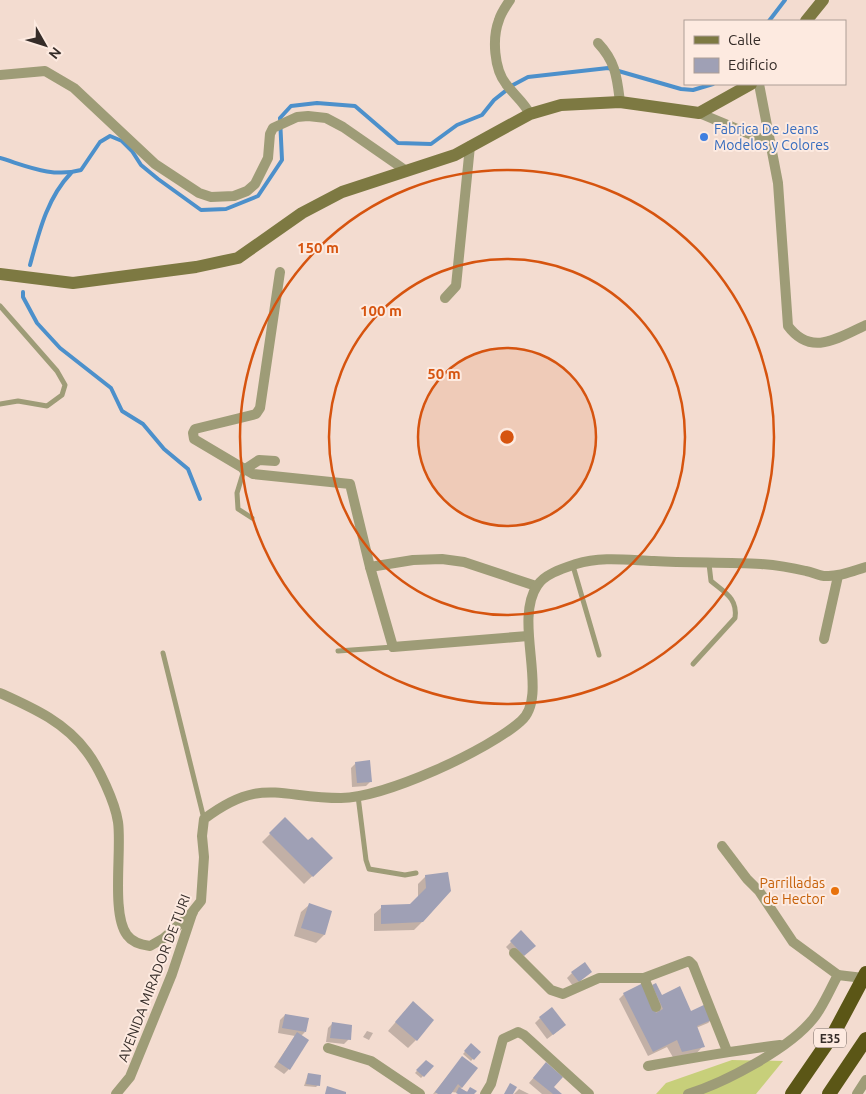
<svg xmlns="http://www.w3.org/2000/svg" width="866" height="1094" font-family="Ubuntu,sans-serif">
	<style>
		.green { fill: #c7cf7a }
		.shadow { fill: #0003 }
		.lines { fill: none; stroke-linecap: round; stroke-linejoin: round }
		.stream { stroke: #4c90cb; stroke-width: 4 }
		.building { fill: #9fa0b5 }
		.service { stroke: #9e9c77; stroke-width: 5 }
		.minor { stroke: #9e9c77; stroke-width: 10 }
		.secondary { stroke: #7d7942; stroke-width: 12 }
		.trunk { stroke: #5b5616; stroke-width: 14 }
		.ring { fill: none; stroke: #d6540f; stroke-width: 2.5 }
		.shop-dot { fill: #3f7fe0; stroke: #fdeae0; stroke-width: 2 }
		.food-dot { fill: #e8710a; stroke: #fdeae0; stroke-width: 2 }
		.labels { text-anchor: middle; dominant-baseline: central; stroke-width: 4; stroke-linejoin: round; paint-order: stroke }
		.shield { fill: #fdeae0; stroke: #71655f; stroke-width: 1 }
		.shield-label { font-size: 12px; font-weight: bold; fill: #352c28 }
		.shop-label { font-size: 14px; fill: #366cbe; stroke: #fdeae0; text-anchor: start }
		.food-label { font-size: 14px; fill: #c56008; stroke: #fdeae0; text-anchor: end }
		.street-label { font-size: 14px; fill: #352c28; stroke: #fdeae0 }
		.centre { fill: #d6540f; stroke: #fdeae0; stroke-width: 2.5 }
		.ring-label { font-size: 15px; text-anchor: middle; font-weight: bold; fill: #d6540f; stroke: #fdeae0; stroke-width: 4; stroke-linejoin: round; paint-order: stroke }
	</style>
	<rect width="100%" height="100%" fill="#f3dcd0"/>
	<path class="green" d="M732 1060 783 1061 756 1094H656L666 1083Z"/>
	<g class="shadow">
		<path d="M356 763 371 781 366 786 352 787 351 768Z"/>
		<path d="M285 819 308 842 331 858 304 884 262 842Z"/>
		<path d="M447 873 422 922 414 930 374 931V914L382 907 410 905 418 897V884L426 876Z"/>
		<path d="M309 905 331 911 324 935 316 943 294 936 301 912Z"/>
		<path d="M521 932 534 946 518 960 506 947Z"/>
		<path d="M591 972 573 986 567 978 572 973Z"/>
		<path d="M652 986 661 996 690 1014 713 1018 708 1023 696 1028 703 1046 696 1054 674 1059 667 1047 648 1056 619 999 624 994Z"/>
		<path d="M405 1011 416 1040 408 1048 388 1031Z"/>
		<path d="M285 1015 305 1032 301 1036 289 1069 284 1074 274 1067 295 1036 278 1033 280 1020Z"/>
		<path d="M540 1018 559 1030 547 1039 535 1023Z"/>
		<path d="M333 1023 349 1039 344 1044 326 1042 328 1028Z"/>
		<path d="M367 1031 373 1033 369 1040 363 1037Z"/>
		<path d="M471 1045 479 1052 471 1061 463 1054Z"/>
		<path d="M462 1058V1087L460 1089 473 1094 450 1092 433 1094Z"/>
		<path d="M426 1061 432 1067 421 1078 415 1073Z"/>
		<path d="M541 1069 552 1088 560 1094H542L529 1083Z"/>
		<path d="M308 1074 318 1085 316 1087 304 1086Z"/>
		<path d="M519 1089 529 1094H514Z"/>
	</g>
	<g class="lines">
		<g class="stream">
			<path d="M769 21 785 0"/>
			<path d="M0 158C27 166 52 178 81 170L100 142 110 136 122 141 132 151 141 165 158 179 201 210 226 209 258 196 282 160 280 118 291 106 317 103 355 106 398 143 431 144 457 125 482 115 494 100 513 85 528 77 608 68 681 89 693 90 713 84"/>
			<path d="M30 265C39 232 47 198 71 173"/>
			<path d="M23 292V297L37 323 60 348 111 388 122 411 143 424 164 449 188 469 200 499"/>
		</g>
	</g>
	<g class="building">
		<path d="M370 760 372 782 357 783 355 762Z"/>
		<path d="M285 817 308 840 312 837 333 858 313 877 269 833Z"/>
		<path d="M448 872 451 891 423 922 381 924V905L410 904 426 888 425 875Z"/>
		<path d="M309 903 332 911 325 935 301 928Z"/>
		<path d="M521 930 536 946 524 956 510 941Z"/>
		<path d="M585 962 592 972 579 982 571 972Z"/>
		<path d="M643 983 656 1013 663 1009 652 985 656 983 662 995 680 986 691 1011 708 1003 714 1019 697 1026 705 1047 682 1052 677 1040 653 1052 623 993Z"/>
		<path d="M413 1001 434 1020 417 1041 395 1022Z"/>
		<path d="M552 1007 566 1025 553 1035 539 1017Z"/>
		<path d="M285 1014 309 1018 306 1032 282 1028Z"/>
		<path d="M332 1022 352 1025 351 1040 330 1038Z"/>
		<path d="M297 1032 309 1040 290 1070 278 1062Z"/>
		<path d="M471 1043 481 1052 474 1060 464 1051Z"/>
		<path d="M462 1056 478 1068 462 1088 458 1084 451 1094H438L435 1092Z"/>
		<path d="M426 1060 434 1066 424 1077 416 1070Z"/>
		<path d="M546 1062 563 1077 554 1087 562 1094H553L533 1078Z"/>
		<path d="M308 1073 321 1075 320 1086 306 1084Z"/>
		<path d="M510 1083 517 1087 513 1094H504Z"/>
		<path d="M327 1086 346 1092V1094H325Z"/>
		<path d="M459 1087 467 1092 470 1087 477 1091 474 1094H458L456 1093Z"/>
	</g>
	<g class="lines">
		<g class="service">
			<path d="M0 306 57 371 65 385 62 395 47 406 18 401 0 404"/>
			<path d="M244 470 237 493 238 509 252 518"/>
			<path d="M573 566 599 655"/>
			<path d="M338 651 393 647"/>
			<path d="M163 653 204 819"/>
			<path d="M693 664 735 618C738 598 724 592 711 581L709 564"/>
			<path d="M358 796 366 860 369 869 405 875 416 873"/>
		</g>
		<g class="minor">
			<path d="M510 0C506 6 501 13 499 20 492 38 494 69 506 84 514 95 523 101 530 114"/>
			<path d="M598 43C616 62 617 78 620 102"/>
			<path d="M0 75 45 71 74 88 155 164 199 193 211 197 234 196 247 191 255 184 268 158 270 134 273 128 297 117 308 116 326 118 343 127 405 170"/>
			<path d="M759 84 778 183 788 326C811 357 838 338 866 325"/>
			<path d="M699 113 771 143"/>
			<path d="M280 272 260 408 256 414 195 429 193 433 194 439 253 474 350 484 370 567 393 647 528 636"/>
			<path d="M445 298 456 286 470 146"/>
			<path d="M244 470 259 460 275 461"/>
			<path d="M370 567 413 560 442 559 464 562 536 586"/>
			<path d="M824 639 838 576"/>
			<path d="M0 693C33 708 65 722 87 752 99 768 115 802 118 822 122 849 111 914 127 935 132 942 142 945 150 946L164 938 193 912"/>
			<path d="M722 846 747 879 759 891 793 942 838 975"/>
			<path d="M514 953 551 990 563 994 599 978H644L689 961 693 965 727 1051"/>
			<path d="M644 978 656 1007"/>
			<path d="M328 1048 371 1061 420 1094"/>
			<path d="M648 1066C692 1058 735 1050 780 1045"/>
			<path d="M116 1094 130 1077 172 974 193 911 201 901 204 857 202 836 204 819C261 776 279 798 341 798 384 798 489 750 521 721 550 696 513 622 537 586 544 574 564 568 576 564 601 556 628 560 654 561 690 563 725 562 761 564 774 565 793 568 806 571 813 572 819 576 826 576 839 577 853 571 866 567"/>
			<path d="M485 1094 491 1084 503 1039 518 1032 524 1035 589 1094"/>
			<path d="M688 1094C724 1083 789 1049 813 1019 823 1007 830 989 838 975L863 978"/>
			<path d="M857 1094 866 1080"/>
		</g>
		<g class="secondary">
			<path d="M806 21 823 0"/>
			<path d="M0 274 73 283 196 267 238 258 302 213 342 192 455 155 530 114 561 105 620 102 699 113 751 84"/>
		</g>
		<g class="trunk">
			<path d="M792 1094 834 1033 866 973"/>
			<path d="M829 1094 866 1039"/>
		</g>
	</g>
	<circle cx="507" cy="437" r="89" fill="#d6540f" fill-opacity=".12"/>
	<g class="ring">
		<circle cx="507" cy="437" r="89"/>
		<circle cx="507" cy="437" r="178"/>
		<circle cx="507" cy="437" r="267"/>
	</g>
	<circle class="shop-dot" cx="704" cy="137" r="5"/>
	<circle class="food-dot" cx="835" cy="891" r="5"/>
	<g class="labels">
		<rect class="shield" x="814" y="1028.5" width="32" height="19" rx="4"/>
		<g class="shield-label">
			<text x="830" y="1038">E35</text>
		</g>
		<g class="shop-label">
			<text x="714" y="129">Fabrica De Jeans<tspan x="714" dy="16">Modelos y Colores</tspan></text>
		</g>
		<g class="food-label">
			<text x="825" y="883">Parrilladas<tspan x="825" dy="16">de Hector</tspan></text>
		</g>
		<g class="street-label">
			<text transform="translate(154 978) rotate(-69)">AVENIDA MIRADOR DE TURI</text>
		</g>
	</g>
	<circle cx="507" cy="437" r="8" class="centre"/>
	<g class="ring-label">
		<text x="318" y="253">150 m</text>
		<text x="381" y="316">100 m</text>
		<text x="444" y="379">50 m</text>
	</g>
	<rect x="684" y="20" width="162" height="65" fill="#fdeae0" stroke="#ad9e96"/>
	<rect x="694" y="36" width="25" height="8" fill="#7d7942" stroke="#ad9e96"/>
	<text x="728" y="45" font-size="15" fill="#352c28">Calle</text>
	<rect x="694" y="58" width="25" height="15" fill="#9fa0b5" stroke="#ad9e96"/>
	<text x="728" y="70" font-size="15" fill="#352c28">Edificio</text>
	<g transform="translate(45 45) rotate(129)" stroke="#fdeae0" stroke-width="4" paint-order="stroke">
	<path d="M0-4L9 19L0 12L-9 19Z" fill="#352c28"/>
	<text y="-8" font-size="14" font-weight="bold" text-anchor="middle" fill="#352c28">N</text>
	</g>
</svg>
